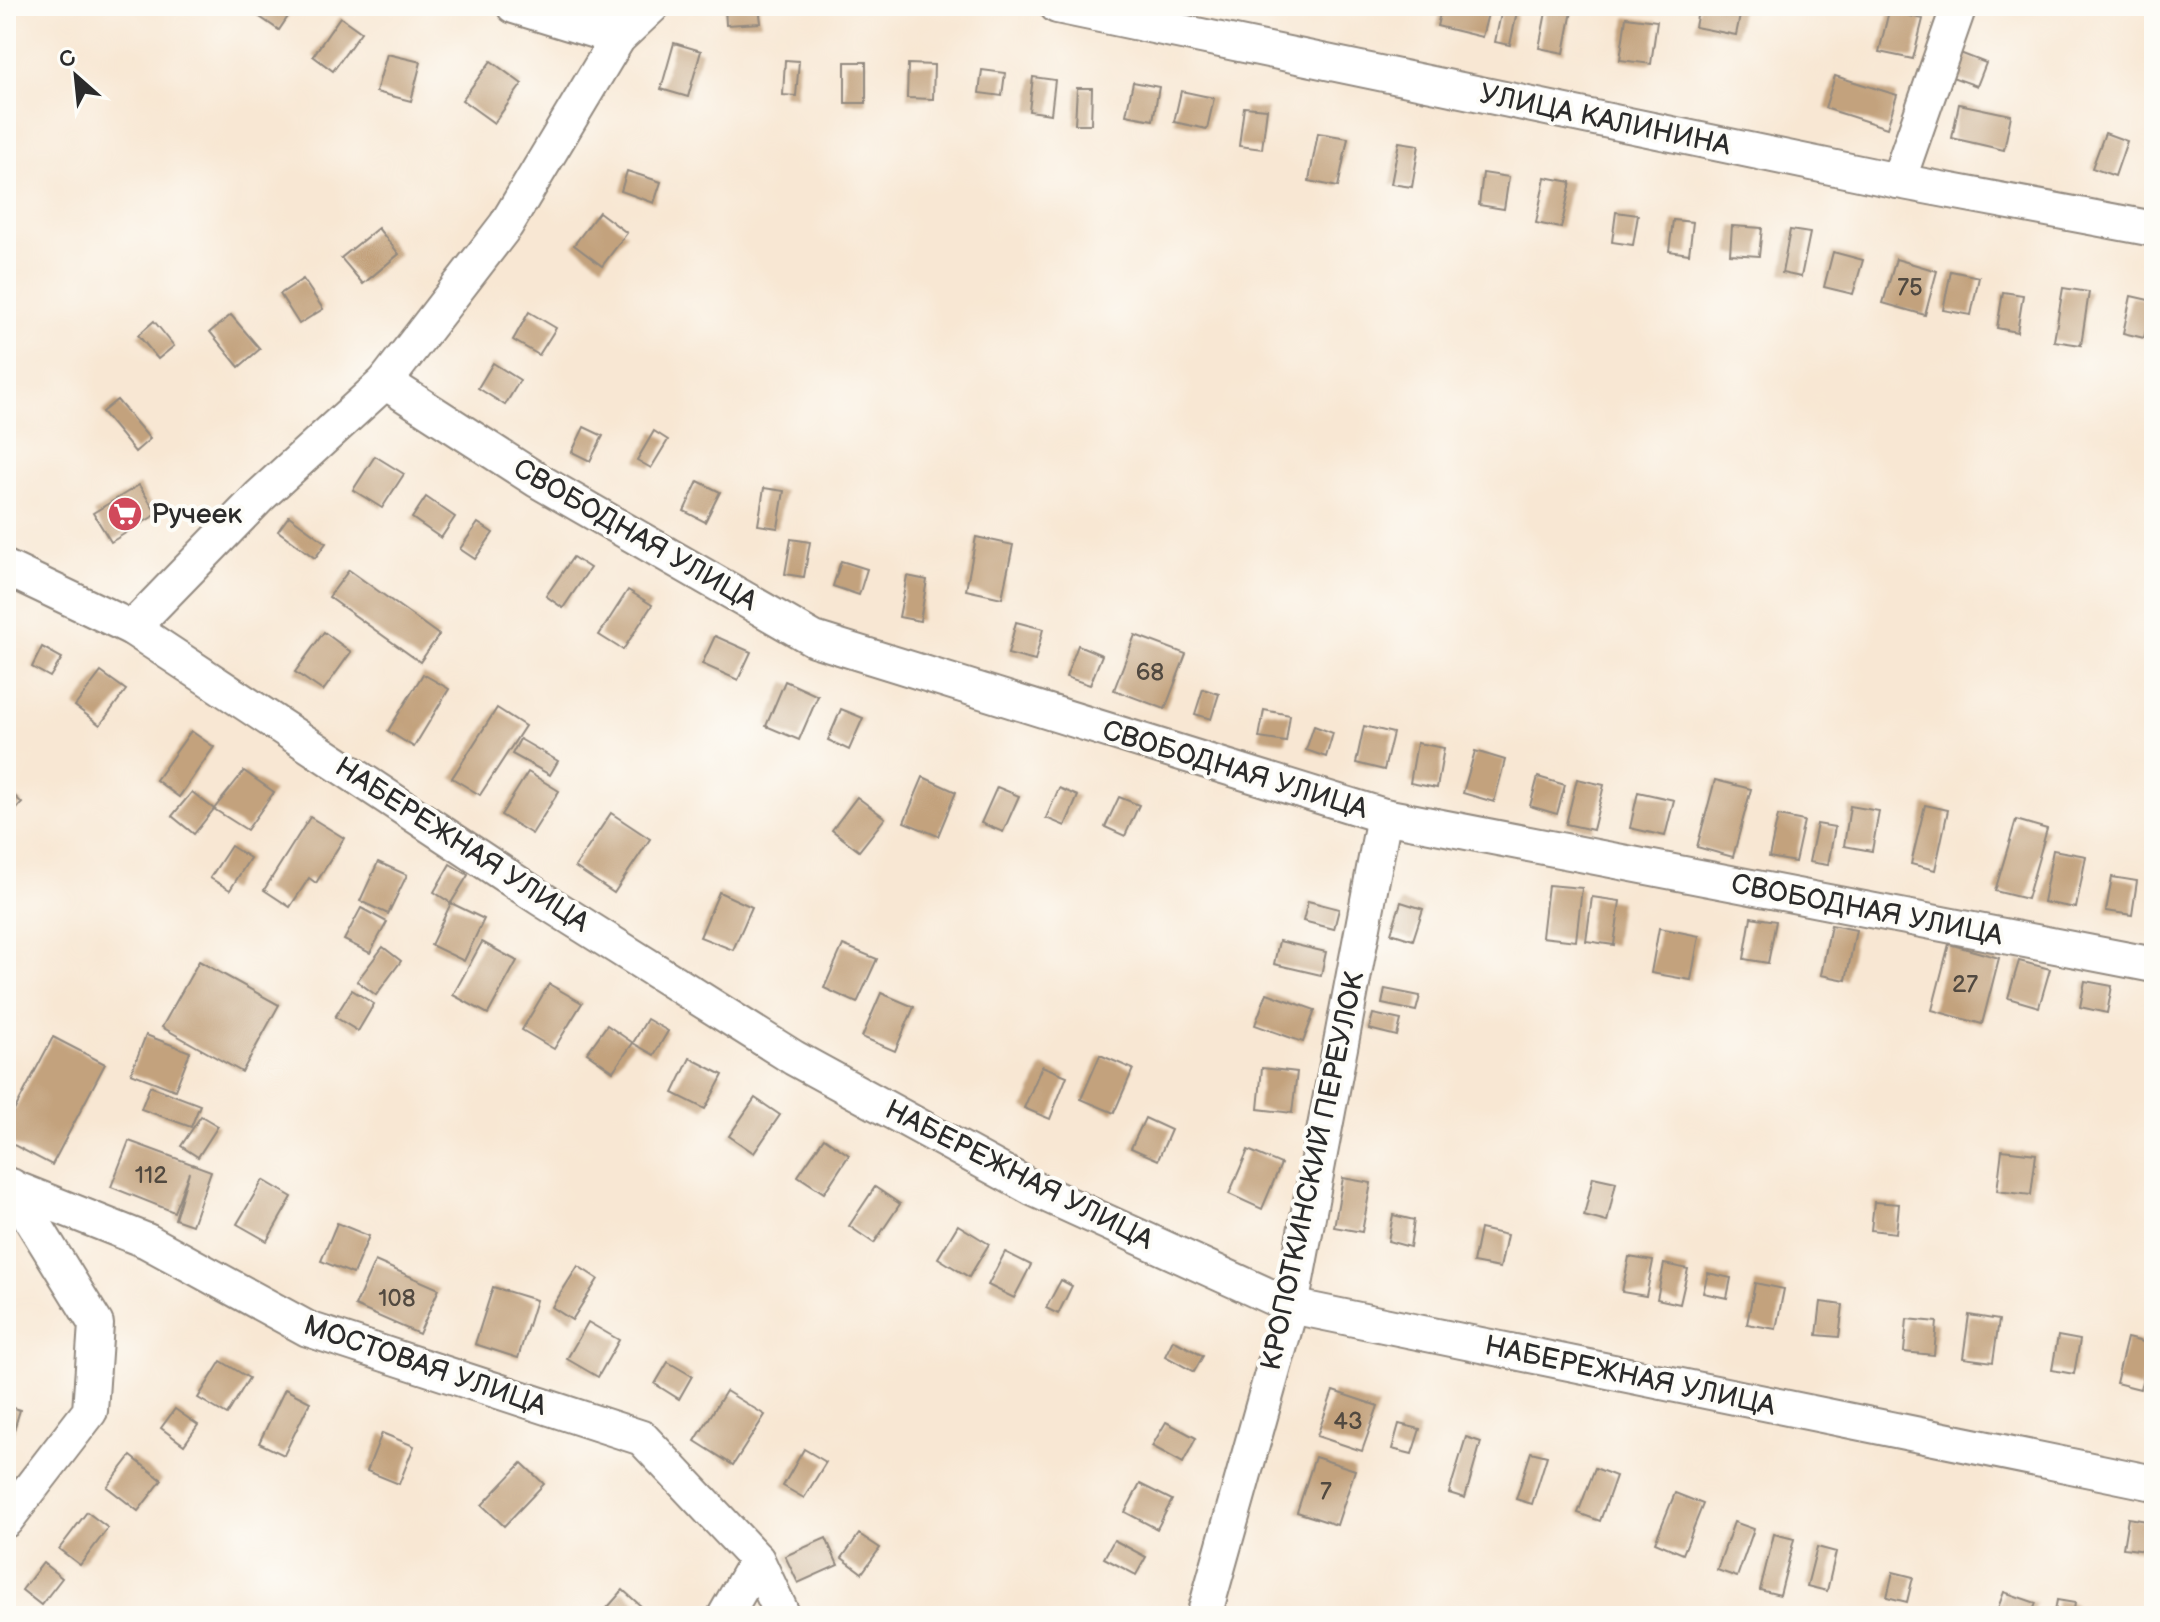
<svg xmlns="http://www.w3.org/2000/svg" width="2160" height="1622" font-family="'Balsamiq Sans',sans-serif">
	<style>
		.building { fill: #c3a27d }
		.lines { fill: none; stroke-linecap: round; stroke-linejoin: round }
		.minor-casing { stroke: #92897f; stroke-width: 38 }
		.minor { stroke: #fff; stroke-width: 34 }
		.labels { text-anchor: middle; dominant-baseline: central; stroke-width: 8; stroke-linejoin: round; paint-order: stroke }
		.number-label { font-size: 24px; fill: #514940 }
		.street-label { font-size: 28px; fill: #2b2b2b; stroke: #fdfcf7 }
		.poi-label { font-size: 28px; fill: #2b2b2b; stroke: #fdfcf7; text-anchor: start }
	</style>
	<rect width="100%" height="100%" fill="#fdfcf7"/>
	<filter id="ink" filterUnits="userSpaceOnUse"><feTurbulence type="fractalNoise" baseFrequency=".0125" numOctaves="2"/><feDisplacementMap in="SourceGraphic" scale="16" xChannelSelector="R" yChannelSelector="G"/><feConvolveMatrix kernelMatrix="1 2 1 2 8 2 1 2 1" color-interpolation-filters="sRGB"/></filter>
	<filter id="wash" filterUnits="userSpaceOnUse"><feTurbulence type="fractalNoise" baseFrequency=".006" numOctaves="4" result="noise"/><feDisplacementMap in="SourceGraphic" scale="32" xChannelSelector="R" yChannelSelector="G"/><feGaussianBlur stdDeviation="1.8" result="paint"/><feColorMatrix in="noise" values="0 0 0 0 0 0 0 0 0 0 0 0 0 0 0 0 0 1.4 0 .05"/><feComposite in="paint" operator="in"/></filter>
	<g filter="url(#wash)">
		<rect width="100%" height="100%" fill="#f8e7d3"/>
		<g id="blocks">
			<g class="building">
				<path d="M254 6H295L279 30 251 11Z"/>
				<path d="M725 6H759L761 23 726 25Z"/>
				<path d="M1442 6H1490L1482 37 1437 26Z"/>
				<path d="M1699 6H1742L1736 35 1695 27Z"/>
				<path d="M1547 7 1572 11 1564 53 1539 48Z"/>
				<path d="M1502 9 1517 12 1510 45 1495 42Z"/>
				<path d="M1889 11 1923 19 1913 59 1879 52Z"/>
				<path d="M340 17 361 32 333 71 313 56Z"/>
				<path d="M1626 17 1657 21 1651 64 1620 60Z"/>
				<path d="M674 43 701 51 688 97 661 89Z"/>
				<path d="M1960 53 1986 63 1977 86 1952 77Z"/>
				<path d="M387 54 421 62 411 101 376 92Z"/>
				<path d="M785 60 799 61 796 96 783 95Z"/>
				<path d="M491 61 522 84 494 123 462 100Z"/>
				<rect x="845" y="62" width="21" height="41"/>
				<path d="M908 64 934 65 933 99 907 98Z"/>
				<path d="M982 70 1005 73 1002 96 979 93Z"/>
				<path d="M1835 76 1897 95 1887 128 1825 108Z"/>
				<path d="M1033 77 1055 80 1051 114 1029 111Z"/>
				<path d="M1133 82 1159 87 1153 120 1126 115Z"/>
				<path d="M1077 88H1092L1091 124H1075Z"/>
				<path d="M1181 91 1214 98 1207 129 1174 122Z"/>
				<path d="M1959 104 2011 115 2004 150 1952 138Z"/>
				<path d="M1244 107 1267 109 1262 149 1239 146Z"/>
				<path d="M1318 133 1348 138 1338 187 1309 181Z"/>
				<path d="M2105 133 2127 141 2115 176 2092 168Z"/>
				<path d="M1399 142 1419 145 1412 187 1391 184Z"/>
				<path d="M627 171 661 182 654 203 621 191Z"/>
				<path d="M1483 173 1509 177 1504 209 1479 205Z"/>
				<path d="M1545 177 1571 182 1561 228 1536 223Z"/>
				<path d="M599 212 627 233 602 266 574 245Z"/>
				<path d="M1616 212 1638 215 1633 245 1612 242Z"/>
				<path d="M1673 220 1693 222 1689 254 1669 251Z"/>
				<path d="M1732 226 1762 228 1759 256 1730 254Z"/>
				<path d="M378 228 399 254 363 284 341 258Z"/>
				<path d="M1790 230 1810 233 1801 277 1782 273Z"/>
				<path d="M1833 252 1863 260 1853 294 1824 287Z"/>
				<path d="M1896 259 1937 271 1925 315 1883 303Z"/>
				<path d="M1951 271 1979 277 1971 315 1943 310Z"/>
				<path d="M303 279 323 309 299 324 280 294Z"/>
				<path d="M2063 288 2089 292 2081 345 2054 341Z"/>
				<path d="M2003 292 2023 295 2017 332 1997 328Z"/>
				<path d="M2131 296 2153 301 2144 338 2123 333Z"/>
				<path d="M529 312 556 328 539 355 513 340Z"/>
				<path d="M231 315 260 349 239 367 210 332Z"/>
				<path d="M154 321 174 346 158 359 138 335Z"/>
				<path d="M493 363 520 380 505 405 478 388Z"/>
				<path d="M117 400 150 439 135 452 102 412Z"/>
				<path d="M584 427 603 436 590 461 572 452Z"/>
				<path d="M654 431 668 440 651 468 637 460Z"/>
				<path d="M375 456 404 474 382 508 353 490Z"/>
				<path d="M698 481 720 492 705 522 684 511Z"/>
				<path d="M139 485 157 514 111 542 93 513Z"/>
				<path d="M764 488 784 491 778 528 758 525Z"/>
				<path d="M426 497 455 517 441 538 412 518Z"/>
				<path d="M289 516 326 543 315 558 278 531Z"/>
				<path d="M478 523 493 533 475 559 460 549Z"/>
				<path d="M976 537 1013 545 1002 598 966 590Z"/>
				<path d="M791 539 810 542 804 577 785 574Z"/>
				<path d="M573 557 590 568 563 608 546 596Z"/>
				<path d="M841 561 867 569 859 595 833 586Z"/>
				<path d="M349 570 439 635 420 662 329 597Z"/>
				<path d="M907 576 927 580 920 621 899 617Z"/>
				<path d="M628 590 652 605 623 650 599 635Z"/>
				<path d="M1016 622 1043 629 1035 661 1008 654Z"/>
				<path d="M324 632 351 652 323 691 295 672Z"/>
				<path d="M1135 635 1186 654 1165 709 1114 690Z"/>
				<path d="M715 636 751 652 738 680 702 664Z"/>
				<path d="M1078 645 1102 655 1090 685 1066 677Z"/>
				<path d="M42 647 62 658 50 677 32 667Z"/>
				<path d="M101 672 126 690 100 725 75 706Z"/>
				<path d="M423 674 449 689 414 747 388 731Z"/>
				<path d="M785 681 818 696 799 740 766 726Z"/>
				<path d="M1203 689 1219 694 1211 719 1195 714Z"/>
				<path d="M497 708 525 726 480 795 452 778Z"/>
				<path d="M841 709 863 718 849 750 828 740Z"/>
				<path d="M1264 710 1290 715 1286 742 1259 738Z"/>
				<path d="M1314 726 1333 733 1326 757 1306 750Z"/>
				<path d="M1364 726 1393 733 1384 770 1356 763Z"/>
				<path d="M191 731 214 747 179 797 156 780Z"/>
				<path d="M520 739 558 761 550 775 512 754Z"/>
				<path d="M1417 743 1444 748 1437 788 1410 783Z"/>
				<path d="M1475 751 1505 760 1494 802 1463 793Z"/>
				<path d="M244 771 274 792 247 830 214 809Z"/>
				<path d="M528 772 559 791 532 834 501 815Z"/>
				<path d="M923 777 956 792 938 836 904 822Z"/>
				<path d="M1538 777 1565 785 1557 814 1530 806Z"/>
				<path d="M1577 779 1604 785 1593 830 1566 824Z"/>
				<path d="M1715 780 1751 789 1733 857 1697 847Z"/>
				<path d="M997 787 1019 796 1003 832 981 823Z"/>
				<path d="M6 788 22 803 6 821Z"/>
				<path d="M1059 788 1078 796 1065 826 1046 818Z"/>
				<path d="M192 792 214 809 194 834 172 816Z"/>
				<path d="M1638 792 1674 800 1665 836 1630 828Z"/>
				<path d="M857 797 885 818 859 851 832 830Z"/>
				<path d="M1119 797 1139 805 1125 836 1105 827Z"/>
				<path d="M1925 805 1948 810 1935 870 1911 864Z"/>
				<path d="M1850 806 1879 811 1872 851 1844 846Z"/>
				<path d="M611 813 650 839 614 893 575 867Z"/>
				<path d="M1778 816 1804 821 1795 862 1769 857Z"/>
				<path d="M310 817 344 838 316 883 309 878 290 907 264 890Z"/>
				<path d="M2016 820 2047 829 2027 899 1995 891Z"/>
				<path d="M1817 824 1835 827 1828 865 1809 862Z"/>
				<path d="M231 846 250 858 230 890 210 878Z"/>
				<path d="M2053 850 2086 856 2076 908 2043 902Z"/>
				<path d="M378 862 407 875 388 914 360 901Z"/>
				<path d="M450 864 468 875 451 903 434 892Z"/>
				<path d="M2112 877 2137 881 2132 915 2106 911Z"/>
				<path d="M1548 885 1582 888 1576 941 1542 937Z"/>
				<path d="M719 892 752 907 733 950 700 937Z"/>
				<path d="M1592 897 1620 901 1614 945 1586 941Z"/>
				<path d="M1308 901 1339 909 1334 929 1303 921Z"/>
				<path d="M1401 902 1423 909 1413 940 1391 933Z"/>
				<path d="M451 903 484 919 464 961 431 945Z"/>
				<path d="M361 908 387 922 370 953 344 940Z"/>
				<path d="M1751 917 1776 921 1768 963 1744 959Z"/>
				<path d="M1831 925 1856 930 1846 980 1821 975Z"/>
				<path d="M1659 928 1699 936 1691 980 1651 973Z"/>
				<path d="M1279 941 1326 952 1321 975 1274 964Z"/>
				<path d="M482 942 517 961 488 1014 453 995Z"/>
				<path d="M1949 944 1999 958 1982 1024 1932 1010Z"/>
				<path d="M843 945 877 959 857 1003 824 988Z"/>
				<path d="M383 947 401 961 376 995 357 981Z"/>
				<path d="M199 961 279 1005 242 1072 162 1027Z"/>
				<path d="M2019 961 2050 969 2039 1007 2008 998Z"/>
				<path d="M2085 981 2112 986 2107 1013 2080 1007Z"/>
				<path d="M549 984 582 1003 554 1049 522 1030Z"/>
				<path d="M1385 989 1420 996 1416 1011 1382 1004Z"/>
				<path d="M352 990 374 1004 358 1031 335 1017Z"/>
				<path d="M881 993 914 1007 895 1051 862 1037Z"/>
				<path d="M1267 993 1315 1010 1303 1042 1255 1025Z"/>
				<path d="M1373 1014 1401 1020 1397 1036 1369 1029Z"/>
				<path d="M647 1019 668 1031 654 1055 633 1043Z"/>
				<path d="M607 1025 633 1043 613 1071 587 1053Z"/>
				<path d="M146 1035 190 1052 175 1090 131 1073Z"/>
				<path d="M53 1037 105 1064 52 1165 6 1141V1126Z"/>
				<path d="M1100 1055 1133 1069 1114 1113 1081 1099Z"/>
				<path d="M690 1058 723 1075 705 1109 673 1093Z"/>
				<path d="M1042 1066 1067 1076 1050 1119 1024 1108Z"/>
				<path d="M1262 1068 1297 1072 1292 1113 1258 1109Z"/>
				<path d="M150 1086 200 1105 191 1127 141 1109Z"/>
				<path d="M755 1098 780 1115 754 1153 729 1136Z"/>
				<path d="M201 1116 218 1126 198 1157 181 1146Z"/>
				<path d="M1145 1118 1171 1130 1158 1160 1131 1148Z"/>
				<path d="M824 1138 849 1155 824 1193 798 1176Z"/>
				<path d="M129 1141 211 1171 192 1225 175 1219 189 1172 174 1212 111 1187Z"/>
				<path d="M1248 1150 1281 1164 1262 1209 1229 1194Z"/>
				<path d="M2002 1150 2036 1154 2031 1195 1997 1191Z"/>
				<path d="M1593 1177 1616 1182 1607 1222 1584 1216Z"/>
				<path d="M1343 1178 1371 1183 1362 1232 1334 1227Z"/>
				<path d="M263 1180 292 1197 267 1241 237 1224Z"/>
				<path d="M875 1187 900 1204 874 1243 849 1226Z"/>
				<path d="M1874 1202 1899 1204 1896 1233 1871 1230Z"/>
				<path d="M1393 1215 1414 1220 1410 1247 1388 1241Z"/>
				<path d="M337 1223 369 1236 353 1274 321 1261Z"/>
				<path d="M958 1225 989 1244 969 1277 938 1258Z"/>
				<path d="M1480 1229 1507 1235 1500 1268 1473 1263Z"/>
				<path d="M1005 1252 1031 1265 1014 1298 988 1285Z"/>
				<path d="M1629 1257 1653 1261 1646 1296 1622 1292Z"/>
				<path d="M375 1261 439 1289 419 1334 355 1306Z"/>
				<path d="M1664 1264 1688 1269 1680 1304 1657 1299Z"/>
				<path d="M578 1266 598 1279 572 1320 552 1307Z"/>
				<path d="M1708 1273 1731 1278 1727 1298 1703 1293Z"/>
				<path d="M1061 1280 1072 1286 1058 1314 1046 1308Z"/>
				<path d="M1755 1283 1784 1289 1776 1329 1747 1324Z"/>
				<path d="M493 1287 536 1300 518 1358 475 1344Z"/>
				<path d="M1821 1302 1843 1305 1839 1337 1817 1335Z"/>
				<path d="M1969 1315 1999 1320 1993 1362 1963 1358Z"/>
				<path d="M1907 1319 1937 1322 1934 1355 1904 1352Z"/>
				<path d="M588 1322 619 1340 598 1377 567 1359Z"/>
				<path d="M2058 1336 2080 1340 2074 1374 2052 1370Z"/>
				<path d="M2127 1338 2151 1344 2140 1389 2116 1383Z"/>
				<path d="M1173 1340 1203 1356 1194 1372 1165 1356Z"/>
				<path d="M221 1361 249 1378 227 1415 198 1398Z"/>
				<path d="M668 1362 692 1376 679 1399 655 1384Z"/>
				<path d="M285 1389 310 1402 284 1455 259 1443Z"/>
				<path d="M726 1391 765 1415 733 1465 695 1441Z"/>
				<path d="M1333 1391 1378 1406 1362 1451 1317 1436Z"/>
				<path d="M6 1406 20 1410 13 1433 6 1431Z"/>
				<path d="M175 1409 198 1425 184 1445 161 1428Z"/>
				<path d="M1166 1422 1196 1438 1183 1463 1152 1446Z"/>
				<path d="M1399 1424 1420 1429 1412 1454 1392 1449Z"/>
				<path d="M382 1433 414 1446 399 1484 367 1471Z"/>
				<path d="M1466 1437 1481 1442 1465 1498 1449 1493Z"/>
				<path d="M804 1449 826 1462 804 1498 783 1486Z"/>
				<path d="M1531 1452 1547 1456 1532 1504 1516 1499Z"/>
				<path d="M131 1456 162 1480 138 1511 107 1487Z"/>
				<path d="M1315 1457 1355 1470 1337 1525 1297 1512Z"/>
				<path d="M522 1463 544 1484 504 1526 482 1505Z"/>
				<path d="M1595 1468 1616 1476 1600 1521 1578 1513Z"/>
				<path d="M1140 1484 1172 1500 1157 1529 1125 1512Z"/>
				<path d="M1675 1493 1703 1504 1683 1554 1655 1542Z"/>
				<path d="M87 1512 108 1528 80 1565 59 1549Z"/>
				<path d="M2128 1518 2154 1522V1552L2123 1548Z"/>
				<path d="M1734 1522 1754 1529 1737 1577 1717 1570Z"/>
				<path d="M859 1534 880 1548 862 1573 842 1558Z"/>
				<path d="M1774 1534 1794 1539 1780 1595 1760 1590Z"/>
				<path d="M826 1538 838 1565 798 1583 785 1556Z"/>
				<path d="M1114 1540 1146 1557 1136 1575 1104 1558Z"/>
				<path d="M1817 1547 1836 1552 1827 1591 1807 1586Z"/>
				<path d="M43 1563 62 1578 41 1605 22 1590Z"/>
				<path d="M1893 1572 1913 1577 1907 1602 1887 1597Z"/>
				<path d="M623 1590 652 1616H600Z"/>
				<path d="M2004 1592 2036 1603 2031 1616H1995Z"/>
				<path d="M2057 1600 2075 1603 2073 1616H2054Z"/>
			</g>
		</g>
	</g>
	<g filter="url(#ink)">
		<use href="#blocks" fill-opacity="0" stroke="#92897f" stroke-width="2"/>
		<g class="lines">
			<g class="minor-casing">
				<g id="minor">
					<path d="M514 6 618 38"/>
					<path d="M1057 6 1898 181 2154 229"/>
					<path d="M1898 181 1959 6"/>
					<path d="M385 382 537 480 814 639 1384 816 2154 965"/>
					<path d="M6 568 132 628 540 898 794 1058 1034 1189 1291 1306 2154 1483"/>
					<path d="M132 628 260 496 385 382 506 225 618 38 652 6"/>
					<path d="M6 1185 147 1241 308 1329 642 1438 757 1560 783 1616"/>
					<path d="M6 1520 90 1411 96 1324 11 1186"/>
					<path d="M725 1616 757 1560"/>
					<path d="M1204 1616 1291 1306 1384 816"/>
				</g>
			</g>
			<use href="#minor" class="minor"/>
		</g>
	</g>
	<defs>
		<g id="supermarket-disc" transform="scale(1.8)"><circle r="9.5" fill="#d1495b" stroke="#fdfcf7"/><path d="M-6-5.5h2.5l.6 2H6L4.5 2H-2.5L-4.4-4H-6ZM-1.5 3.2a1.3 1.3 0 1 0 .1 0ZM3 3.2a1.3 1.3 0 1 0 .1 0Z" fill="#fff"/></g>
	</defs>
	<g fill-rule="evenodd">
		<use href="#supermarket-disc" x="125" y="514"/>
	</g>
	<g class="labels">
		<g class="number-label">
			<text x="1910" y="287">75</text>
			<text x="1150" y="672">68</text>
			<text x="1965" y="984">27</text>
			<text x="151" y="1175">112</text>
			<text x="397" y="1298">108</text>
			<text x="1348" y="1421">43</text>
			<text x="1326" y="1491">7</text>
		</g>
		<g class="street-label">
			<text transform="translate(1605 120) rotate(12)">УЛИЦА КАЛИНИНА</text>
			<text transform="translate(635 535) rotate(30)">СВОБОДНАЯ УЛИЦА</text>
			<text transform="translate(1235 770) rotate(17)">СВОБОДНАЯ УЛИЦА</text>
			<text transform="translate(462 845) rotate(33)">НАБЕРЕЖНАЯ УЛИЦА</text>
			<text transform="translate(1867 910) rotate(11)">СВОБОДНАЯ УЛИЦА</text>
			<text transform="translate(1313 1171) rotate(-78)">КРОПОТКИНСКИЙ ПЕРЕУЛОК</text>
			<text transform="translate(1019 1175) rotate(27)">НАБЕРЕЖНАЯ УЛИЦА</text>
			<text transform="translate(425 1366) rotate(19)">МОСТОВАЯ УЛИЦА</text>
			<text transform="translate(1630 1376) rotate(12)">НАБЕРЕЖНАЯ УЛИЦА</text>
		</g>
		<g class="poi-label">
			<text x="151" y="514">Ручеек</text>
		</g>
	</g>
	<rect width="2160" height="1622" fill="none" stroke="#fdfcf7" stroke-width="32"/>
	<g transform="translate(76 76) rotate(333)" stroke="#fdfcf7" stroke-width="6" paint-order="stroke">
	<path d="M0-6L14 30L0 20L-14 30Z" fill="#2b2b2b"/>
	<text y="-12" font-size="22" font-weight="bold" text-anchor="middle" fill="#2b2b2b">С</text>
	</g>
</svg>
